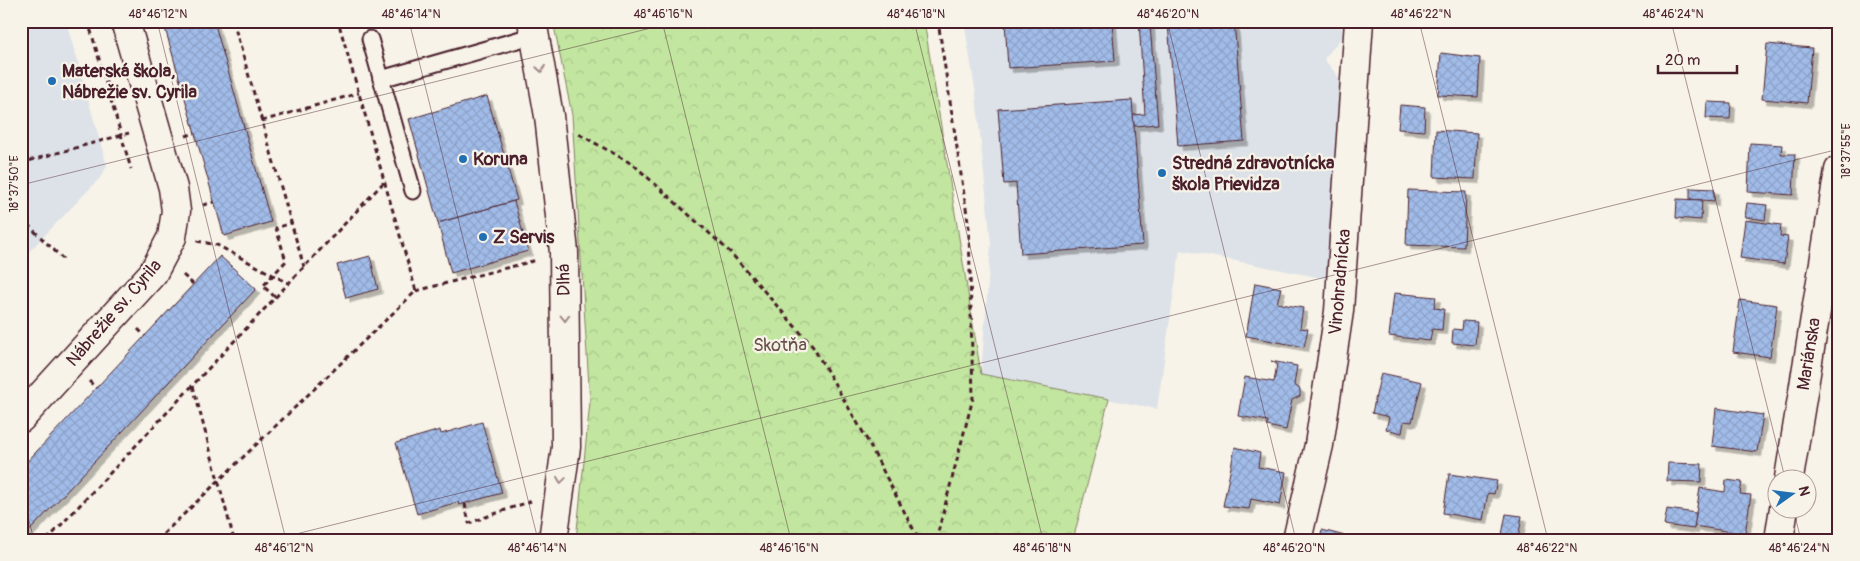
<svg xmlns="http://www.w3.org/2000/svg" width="1860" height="561" font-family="Pangolin,sans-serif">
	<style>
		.built { fill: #dde2e8 }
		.park { fill: url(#park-crowns); stroke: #868266 }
		.building { fill: url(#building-cross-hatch); stroke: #4a1f2b; filter: url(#shadow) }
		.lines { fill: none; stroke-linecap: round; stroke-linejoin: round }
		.lane-casing { stroke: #4a1f2b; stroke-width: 19 }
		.street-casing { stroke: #4a1f2b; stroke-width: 31 }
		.path { stroke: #4a1f2b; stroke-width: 3; stroke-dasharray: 5 4; stroke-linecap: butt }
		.lane { stroke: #f7f3e8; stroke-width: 15 }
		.street { stroke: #f7f3e8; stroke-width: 28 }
		.oneway { stroke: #a0898a }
		.ticks { fill: none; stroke: #4a1f2b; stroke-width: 1; stroke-opacity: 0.45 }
		.poi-dot { fill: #1f6fb2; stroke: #f7f3e8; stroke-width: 2 }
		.labels { text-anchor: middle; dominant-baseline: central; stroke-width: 4.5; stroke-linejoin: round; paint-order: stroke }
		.poi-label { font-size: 18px; font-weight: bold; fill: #4a1f2b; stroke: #f7f3e8; text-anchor: start }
		.street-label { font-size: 18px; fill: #4a1f2b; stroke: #f7f3e8 }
		.park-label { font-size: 18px; fill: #685148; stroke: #f7f3e8 }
		.neatline { fill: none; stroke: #4a1f2b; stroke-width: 2 }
		.ticks-label { font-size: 12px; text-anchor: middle; fill: #4a1f2b }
	</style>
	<defs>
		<pattern id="park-crowns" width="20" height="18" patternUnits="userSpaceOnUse" patternTransform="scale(1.25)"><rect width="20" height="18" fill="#c2e6a0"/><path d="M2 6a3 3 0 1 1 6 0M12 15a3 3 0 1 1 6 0" fill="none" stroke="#a8c58a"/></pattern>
		<pattern id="building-cross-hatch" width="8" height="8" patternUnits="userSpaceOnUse" patternTransform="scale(1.25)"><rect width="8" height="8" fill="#a1bce9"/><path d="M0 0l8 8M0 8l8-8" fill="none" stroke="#8ca1c8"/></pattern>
		<filter id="shadow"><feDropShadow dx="4.5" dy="4.5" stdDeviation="0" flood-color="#0004"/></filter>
	</defs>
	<rect width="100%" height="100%" fill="#f7f3e8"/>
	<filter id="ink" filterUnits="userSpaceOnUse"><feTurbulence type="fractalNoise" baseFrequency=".02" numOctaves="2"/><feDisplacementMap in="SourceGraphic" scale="10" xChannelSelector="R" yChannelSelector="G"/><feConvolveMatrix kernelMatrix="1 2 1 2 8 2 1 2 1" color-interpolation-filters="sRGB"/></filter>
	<g filter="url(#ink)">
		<g class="built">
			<path d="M21 21H66L107 166 100 178 21 260Z"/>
			<path d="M964 21H1342V37L1324 59 1337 75 1347 102 1332 280 1180 250 1157 409 981 374 991 244 976 95Z"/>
		</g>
		<path class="park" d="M553 21H924L981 374 1109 399 1073 540H576L590 402 572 115Z"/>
		<g class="building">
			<path d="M163 21H214L271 222 224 236Z"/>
			<path d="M1005 21H1112L1115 61 1008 68Z"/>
			<path d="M1139 21 1177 22 1150 25 1158 124 1134 126 1133 115 1145 114Z"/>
			<path d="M1177 21H1234L1244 141 1178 146 1168 23Z"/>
			<path d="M1780 21H1816L1815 25Z"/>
			<path d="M1767 44 1812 48 1807 103 1762 99Z"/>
			<path d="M1441 53 1480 58 1478 97 1438 95Z"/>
			<path d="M487 96 517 200 438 223 409 119Z"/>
			<path d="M1132 100 1143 245 1021 254 1016 183 1004 184 998 109Z"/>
			<path d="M1707 102 1731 103 1730 119 1706 118Z"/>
			<path d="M1400 105 1425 107 1424 131 1398 129Z"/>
			<path d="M1436 130 1477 133 1475 179 1434 177Z"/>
			<path d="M1750 143 1782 145 1781 154H1795L1793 195 1748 192Z"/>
			<path d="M1690 188 1714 189V201L1690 199Z"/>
			<path d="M1408 190 1466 192 1464 247 1406 245Z"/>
			<path d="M1677 199 1702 200 1701 220 1676 218Z"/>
			<path d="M514 201 528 251 451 273 438 223Z"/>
			<path d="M1747 203 1767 205 1765 220 1745 217Z"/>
			<path d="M1745 220 1781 225 1780 236 1788 237 1784 264 1740 258Z"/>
			<path d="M220 256 256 289 21 540V468Z"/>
			<path d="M370 256 378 289 346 298 337 265Z"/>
			<path d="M1255 283 1281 288 1277 303 1303 308 1300 328 1308 329 1304 347 1246 336Z"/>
			<path d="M1394 293 1436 297 1434 308 1444 309 1442 330 1432 329 1430 341 1389 336Z"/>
			<path d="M1740 300 1777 305 1770 357 1733 352Z"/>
			<path d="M1463 321 1477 322 1475 345 1452 343 1453 329 1462 330Z"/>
			<path d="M1271 361 1297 366 1294 385 1300 389V396L1292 400 1286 430 1267 426 1268 421 1238 416 1245 377 1274 382 1277 364Z"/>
			<path d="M1381 373 1422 382 1412 422 1404 421 1402 433 1386 429 1389 417 1372 413Z"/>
			<path d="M1716 408 1763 415 1757 452 1712 446Z"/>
			<path d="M482 422 502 493 459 505 458 502 417 514 396 443 440 430 441 434Z"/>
			<path d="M1235 447 1260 453 1258 467 1286 472 1280 505 1251 499 1249 509 1223 506Z"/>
			<path d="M1668 463 1702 464 1701 482 1667 481Z"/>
			<path d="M1449 474 1497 481 1494 494 1488 493 1483 520 1443 513Z"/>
			<path d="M1726 480 1742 482 1740 494 1751 495 1745 534 1694 526 1700 488 1725 492Z"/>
			<path d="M1667 509 1696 513 1694 529 1664 525Z"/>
			<path d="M1506 514 1522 516 1518 540H1501Z"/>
			<path d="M1322 530 1349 537 1348 540H1320Z"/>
		</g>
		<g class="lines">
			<g class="lane-casing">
				<g id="lane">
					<path d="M370 39 413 191"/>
					<path d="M381 79 535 35"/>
				</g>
			</g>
			<g class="street-casing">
				<g id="street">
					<path d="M532 21 549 116 564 252 566 447 553 540"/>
					<path d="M21 418 153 273 172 237 176 211 173 188 125 21"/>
					<path d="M1789 478 1839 170"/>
					<path d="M1297 540 1319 445 1339 311 1359 21"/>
					<path d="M1779 540 1784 508"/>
				</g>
			</g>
			<g class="path">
				<path d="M88 21 131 169"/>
				<path d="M233 21 304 267"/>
				<path d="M166 67 175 65"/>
				<path d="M262 121 359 93"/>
				<path d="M579 134 634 165 730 252 813 347 864 434 919 540"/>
				<path d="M186 136 195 133"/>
				<path d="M21 163 129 133"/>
				<path d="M203 205 214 202"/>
				<path d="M21 218 63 259"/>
				<path d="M197 241 217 245 288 283"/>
				<path d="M183 275 193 284"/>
				<path d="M416 291 537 260"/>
				<path d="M275 297 263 286 286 261 276 228 291 223"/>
				<path d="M138 329 145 336"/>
				<path d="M89 381 96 388"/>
				<path d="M193 386 234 540"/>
				<path d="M465 504 469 523 531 501"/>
				<path d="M47 540 384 182"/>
				<path d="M157 540 416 291 338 21"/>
				<path d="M936 540 973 398 969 228 938 21"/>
			</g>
			<use href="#lane" class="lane"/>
			<use href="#street" class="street"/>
		</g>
		<defs><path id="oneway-chevron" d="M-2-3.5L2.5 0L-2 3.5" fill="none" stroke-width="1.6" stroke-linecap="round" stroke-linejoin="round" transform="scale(1.25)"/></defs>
		<g class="oneway">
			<use href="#oneway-chevron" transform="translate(541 69) rotate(81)"/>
			<use href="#oneway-chevron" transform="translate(565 318) rotate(89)"/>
			<use href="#oneway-chevron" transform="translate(561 480) rotate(98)"/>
		</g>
	</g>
	<path class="ticks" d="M157 21 286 540M409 21 538 540M662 21 791 540M914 21 1043 540M1167 21 1296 540M1419 21 1548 540M1671 21 1785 478M21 185 679 21M21 490 34 540M1793 508 1801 540M272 540 1839 149"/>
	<g class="poi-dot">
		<circle cx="52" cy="81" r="5"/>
		<circle cx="463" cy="159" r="5"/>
		<circle cx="1162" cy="173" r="5"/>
		<circle cx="483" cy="237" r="5"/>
	</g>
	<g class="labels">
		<g class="poi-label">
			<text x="62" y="71">Materská škola,<tspan x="62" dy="21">Nábrežie sv. Cyrila</tspan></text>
			<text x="473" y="159">Koruna</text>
			<text x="1172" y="163">Stredná zdravotnícka<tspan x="1172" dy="21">škola Prievidza</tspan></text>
			<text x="493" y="237">Z Servis</text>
		</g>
		<g class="street-label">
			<text transform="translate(564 280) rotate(-91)">Dlhá</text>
			<text transform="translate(1340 282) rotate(-85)">Vinohradnícka</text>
			<text transform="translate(114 313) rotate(-49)">Nábrežie sv. Cyrila</text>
			<text transform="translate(1809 354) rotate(-81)">Mariánska</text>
		</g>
		<g class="park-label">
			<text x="780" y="345">Skotňa</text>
		</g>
	</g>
	<rect width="1860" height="561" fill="none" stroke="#f7f3e8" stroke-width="55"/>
	<g transform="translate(1792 494) rotate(76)"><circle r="24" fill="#f7f3e8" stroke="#b29e9c"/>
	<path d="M0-4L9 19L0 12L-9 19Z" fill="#1f6fb2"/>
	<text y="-8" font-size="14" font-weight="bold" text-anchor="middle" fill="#4a1f2b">N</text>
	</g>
	<path d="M1658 65v8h79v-8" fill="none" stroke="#4a1f2b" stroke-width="2.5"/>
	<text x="1665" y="65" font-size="15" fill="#4a1f2b" stroke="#f7f3e8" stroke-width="4" paint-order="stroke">20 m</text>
	<rect x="28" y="28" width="1804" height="506" class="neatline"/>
	<g class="ticks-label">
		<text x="158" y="18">48°46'12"N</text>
		<text x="411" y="18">48°46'14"N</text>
		<text x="663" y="18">48°46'16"N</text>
		<text x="916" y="18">48°46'18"N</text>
		<text x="1168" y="18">48°46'20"N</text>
		<text x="1421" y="18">48°46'22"N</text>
		<text x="1673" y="18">48°46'24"N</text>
		<text transform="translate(1846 151) rotate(-90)" y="4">18°37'55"E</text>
		<text transform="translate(14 184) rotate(-90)" y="4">18°37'50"E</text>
		<text x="284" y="552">48°46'12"N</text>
		<text x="537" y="552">48°46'14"N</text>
		<text x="789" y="552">48°46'16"N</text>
		<text x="1042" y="552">48°46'18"N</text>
		<text x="1294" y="552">48°46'20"N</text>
		<text x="1547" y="552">48°46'22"N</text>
		<text x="1799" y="552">48°46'24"N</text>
	</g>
</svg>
